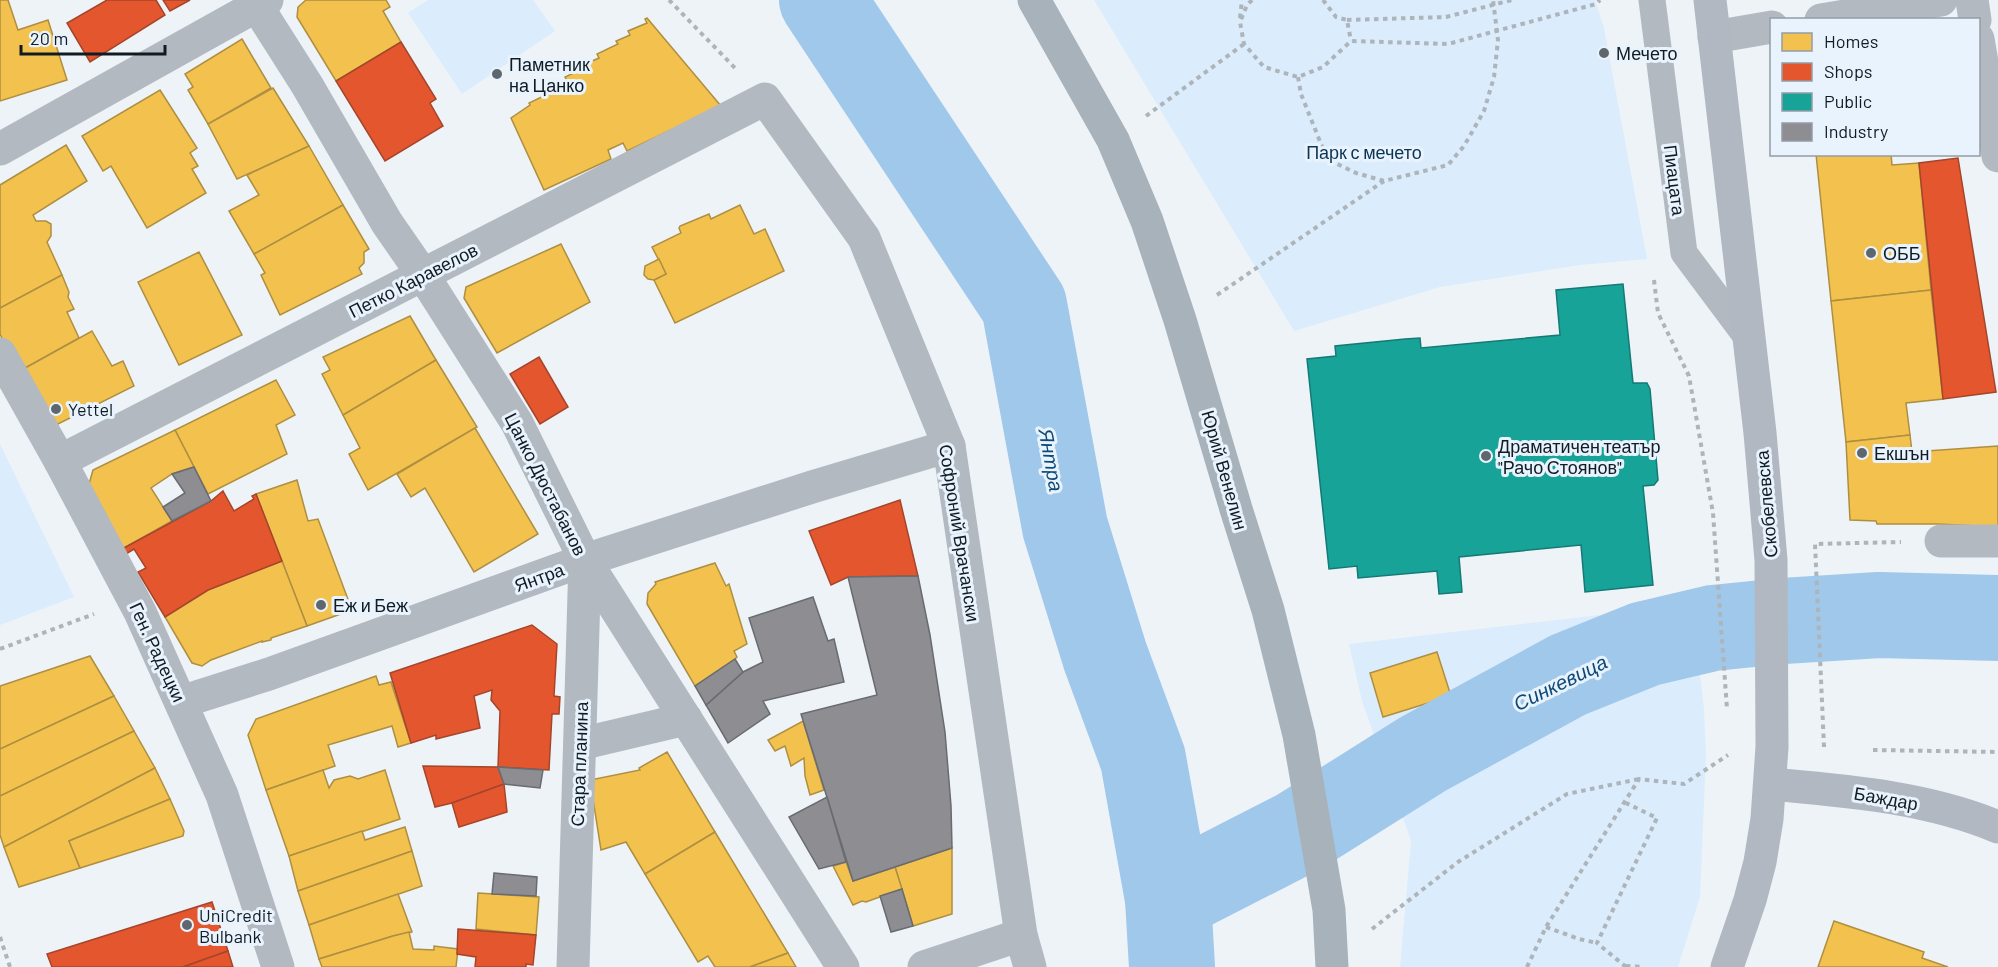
<svg xmlns="http://www.w3.org/2000/svg" width="1998" height="967" font-family="Barlow,sans-serif">
	<style>
		.green { fill: #dbecfc }
		.homes { fill: #f2c14e; stroke: #ae8f41; stroke-width: 1.5 }
		.shops { fill: #e4572e; stroke: #a5452b; stroke-width: 1.5 }
		.public { fill: #17a398; stroke: #157a75; stroke-width: 1.5 }
		.industry { fill: #8d8d92; stroke: #686b71; stroke-width: 1.5 }
		.lines { fill: none; stroke-linecap: round; stroke-linejoin: round }
		.river { stroke: #a0c8eb; stroke-width: 86 }
		.path { stroke: #adb4ba; stroke-width: 4; stroke-dasharray: 4.5 4.5; stroke-linecap: butt }
		.lane { stroke: #b2b9c1; stroke-width: 27 }
		.street { stroke: #b2b9c1; stroke-width: 33 }
		.secondary { stroke: #b1b8c1; stroke-width: 33 }
		.primary { stroke: #a8b2bb; stroke-width: 33 }
		.poi-dot { fill: #5e676e; stroke: #e9f3fd; stroke-width: 2 }
		.labels { text-anchor: middle; dominant-baseline: central; stroke-width: 6; stroke-linejoin: round; paint-order: stroke }
		.poi-label { font-size: 18px; fill: #111b23; stroke: #e9f3fd; text-anchor: start }
		.park-label { font-size: 18px; fill: #0b3454; stroke: #e9f3fd }
		.street-label { font-size: 18px; fill: #111b23; stroke: #e9f3fd }
		.water-label { font-size: 20px; font-style: italic; fill: #0e4a78; stroke: #e9f3fd }
	</style>
	<rect width="100%" height="100%" fill="#eef3f8"/>
	<g class="green">
		<path d="M428 0H533L555 31 462 94 408 13Z"/>
		<path d="M1094 0H1595L1604 28 1647 259 1580 265 1440 287 1294 331Z"/>
		<path d="M0 444 74 597 0 625Z"/>
		<path d="M1669 607 1693 613 1704 709 1706 755 1700 897 1678 967H1400L1411 841 1362 701 1349 644Z"/>
	</g>
	<g class="homes">
		<path d="M0 0H8L18 30 48 20 67 80 0 101Z"/>
		<path d="M306 0H386L390 7 383 11 401 42 336 81 297 17 298 7Z"/>
		<path d="M647 18 721 106 627 151 623 143 608 150 611 159 544 190 511 118 530 105 529 103 550 93 548 90 567 81 565 77 580 70 578 67 599 58 597 54 618 44 616 41 630 35 628 31 647 23 645 19Z"/>
		<path d="M242 39 271 88 208 124 188 90 193 87 185 74Z"/>
		<path d="M273 88 309 146 237 179 208 124Z"/>
		<path d="M160 90 197 148 190 153 198 166 192 169 206 193 147 228 111 166 103 171 82 136Z"/>
		<path d="M66 145 87 181 33 215 36 221H46L51 224V236L47 242 62 275 0 308V185Z"/>
		<path d="M309 146 343 205 254 254 229 211 259 195 247 175Z"/>
		<path d="M1816 154H1891L1892 165 1919 163 1931 290 1831 301Z"/>
		<path d="M343 205 369 249 364 252V263L359 268 362 274 280 315 261 275 265 273 254 254Z"/>
		<path d="M740 205 754 234 765 229 784 271 675 323 654 280 666 274 652 247 681 233 679 228 680 226 709 214 711 219Z"/>
		<path d="M561 244 590 302 497 353 464 298 466 287Z"/>
		<path d="M199 252 242 335 179 365 138 282Z"/>
		<path d="M659 259 666 274 654 280 648 279 644 275 645 266Z"/>
		<path d="M62 275 69 292 68 297 74 309 67 312 79 338 18 372 0 334V308Z"/>
		<path d="M1931 290 1943 399 1906 403 1910 435 1846 442 1831 301Z"/>
		<path d="M410 316 436 360 343 415 322 374 330 370 323 357Z"/>
		<path d="M92 331 112 366 123 361 134 386 48 429 18 372Z"/>
		<path d="M436 360 477 427 368 490 349 454 360 448 343 415Z"/>
		<path d="M276 380 295 415 276 425 287 454 208 494 175 430Z"/>
		<path d="M475 428 538 534 474 572 425 488 411 497 397 474Z"/>
		<path d="M175 430 194 467 172 474 151 488 172 521 122 549 87 491 93 470Z"/>
		<path d="M1910 435 1912 452 1998 446V529L1978 526 1938 524H1877L1876 521 1850 520 1846 442Z"/>
		<path d="M297 480 308 521 318 519 352 610 307 626 256 494Z"/>
		<path d="M282 561 307 626 271 638V640L262 642V641L211 660 202 666 192 663 165 617 208 590Z"/>
		<path d="M715 563 726 586 729 584 747 644 734 651 737 657 735 659 695 686 647 604 648 593 656 584 655 582Z"/>
		<path d="M1437 652 1451 696 1383 717 1370 673Z"/>
		<path d="M90 656 114 696 0 749V686Z"/>
		<path d="M376 676 379 685 391 682 411 743 398 747 392 726 328 745 335 766 266 790 248 735 256 719Z"/>
		<path d="M114 696 134 731 0 796V749Z"/>
		<path d="M803 721 824 790 810 795 805 776 804 758 791 766 785 746 775 751 768 740Z"/>
		<path d="M134 731 155 768 4 847 0 835V796Z"/>
		<path d="M667 752 715 832 645 874 626 842 601 850 590 780 640 770 639 768Z"/>
		<path d="M155 768 170 799 69 841 80 868 19 887 4 847Z"/>
		<path d="M323 770 329 788 334 780 350 776 358 779 385 770 400 819 289 856 266 790Z"/>
		<path d="M170 799 184 831 183 836 80 868 69 841Z"/>
		<path d="M405 827 412 851 298 891 289 856 362 831 365 840Z"/>
		<path d="M715 832 768 920 788 953 750 967H715L708 956 698 962 645 874Z"/>
		<path d="M952 848V914L913 926 895 867Z"/>
		<path d="M412 851 422 886 309 925 298 891Z"/>
		<path d="M846 862 853 881 895 867 902 889 866 902 862 901 853 905 833 866Z"/>
		<path d="M478 893 539 897 536 935 476 929Z"/>
		<path d="M398 894 412 932 393 936 319 959 309 925Z"/>
		<path d="M1834 921 1924 952 1922 958 1948 967H1818Z"/>
		<path d="M409 932 413 949 434 950V946L458 949 456 967H322L319 959 393 936Z"/>
		<path d="M788 953 796 967H750Z"/>
	</g>
	<g class="shops">
		<path d="M107 0H156L165 15 90 62 67 23Z"/>
		<path d="M163 0H190L170 11Z"/>
		<path d="M401 42 436 99 430 103 443 126 385 161 336 81Z"/>
		<path d="M1958 158 1996 392 1943 399 1919 163Z"/>
		<path d="M539 357 568 407 540 424 510 374Z"/>
		<path d="M223 491 234 511 254 499 252 496 256 494 282 561 208 590 165 617 138 572 146 568 134 549 126 554 122 549 211 501Z"/>
		<path d="M900 500 918 576 848 577 831 585 809 531Z"/>
		<path d="M532 625 557 644 554 696 560 697 559 714H552L549 770 498 767 500 711 491 700 492 690 474 696 480 728 436 739V735L411 743 390 673Z"/>
		<path d="M423 766 498 767 504 784 452 803 435 807Z"/>
		<path d="M504 784 507 812 459 827 452 803Z"/>
		<path d="M212 902 228 951 183 967H52L47 954Z"/>
		<path d="M458 929 536 935 533 965 526 964V967H475L476 957 457 954Z"/>
		<path d="M228 951 233 967H183Z"/>
	</g>
	<path class="public" d="M1623 284 1633 383H1647L1650 389 1658 480 1654 485 1643 486 1653 585 1585 592 1581 545 1459 557 1462 592 1439 594 1437 571 1358 578 1357 566 1329 569 1307 359 1336 356 1335 346 1405 339 1420 338 1421 348 1560 335 1556 290Z"/>
	<g class="industry">
		<path d="M194 467 211 501 172 521 163 507 185 493 172 474Z"/>
		<path d="M918 576 930 635 945 732 951 806 952 848 853 881 801 714 877 695 848 577Z"/>
		<path d="M813 597 828 641 834 639 844 682 763 701 770 714 728 743 706 705 743 672 763 662 749 618Z"/>
		<path d="M735 659 743 672 706 705 695 686Z"/>
		<path d="M498 767 543 770 540 788 504 784Z"/>
		<path d="M827 797 846 862 819 869 789 817Z"/>
		<path d="M494 873 537 877 536 896 492 894Z"/>
		<path d="M902 889 913 926 891 932 880 896Z"/>
	</g>
	<g class="lines">
		<g class="river">
			<path d="M822 0 1024 305 1065 527 1105 656 1143 759 1168 899 1172 967"/>
			<path d="M1168 899 1299 832 1423 754 1568 675 1645 644 1713 628 1783 621 1879 615 1998 618"/>
		</g>
		<g class="path">
			<path d="M669 0 735 68"/>
			<path d="M1252 0 1247 5 1240 22 1244 44 1264 67 1298 77 1323 67 1351 41 1448 44 1596 4 1600 0"/>
			<path d="M1323 0 1336 17 1347 20 1351 41"/>
			<path d="M1240 18 1242 0"/>
			<path d="M1347 20 1446 17 1512 0"/>
			<path d="M1298 77 1301 94 1327 159 1356 173 1384 181 1448 165 1464 146 1484 111 1494 77 1498 40 1493 0"/>
			<path d="M1146 116 1244 44"/>
			<path d="M1654 280 1658 313 1689 376 1713 513 1727 709"/>
			<path d="M1217 295 1384 181"/>
			<path d="M0 649 94 614"/>
			<path d="M1824 747 1815 544 1901 542"/>
			<path d="M1873 750 1998 752"/>
			<path d="M1546 927 1579 939 1597 943"/>
			<path d="M1372 929 1458 862 1567 794 1639 779"/>
			<path d="M0 937 10 967"/>
			<path d="M1626 966 1642 967"/>
			<path d="M1527 967 1546 927 1639 779 1684 784 1728 755"/>
			<path d="M1626 967 1597 943 1657 818 1626 803"/>
		</g>
		<path class="lane" d="M1652 0 1684 253 1749 340"/>
		<g class="street">
			<path d="M253 0 307 85 387 223 423 275 517 423 585 560 843 967"/>
			<path d="M1972 0 1975 20"/>
			<path d="M1821 20 1941 0"/>
			<path d="M1714 37 1772 27"/>
			<path d="M1978 39 1998 156"/>
			<path d="M0 149 267 0"/>
			<path d="M0 354 60 461 140 612 222 795 278 967"/>
			<path d="M60 461 765 99 864 238 949 446 1021 935 1030 967"/>
			<path d="M1941 541H1998"/>
			<path d="M181 702 269 674 585 560 812 487 949 446"/>
			<path d="M580 744 686 719"/>
			<path d="M573 967 585 560"/>
			<path d="M924 967 1021 935"/>
		</g>
		<g class="secondary">
			<path d="M1710 0 1760 433 1771 560 1772 747 1767 819 1760 862 1750 900 1727 967"/>
			<path d="M1771 784C1847 791 1926 797 1998 827"/>
		</g>
		<path class="primary" d="M1034 0 1113 140 1147 221 1180 320 1236 509 1268 610 1299 735 1329 910 1332 967"/>
	</g>
	<g class="poi-dot">
		<circle cx="1604" cy="53" r="6"/>
		<circle cx="497" cy="74" r="6"/>
		<circle cx="1871" cy="253" r="6"/>
		<circle cx="56" cy="409" r="6"/>
		<circle cx="1862" cy="453" r="6"/>
		<circle cx="1486" cy="456" r="6"/>
		<circle cx="321" cy="605" r="6"/>
		<circle cx="187" cy="925" r="6"/>
	</g>
	<g class="labels">
		<g class="poi-label">
			<text x="1616" y="53">Мечето</text>
			<text x="509" y="64">Паметник<tspan x="509" dy="21">на Цанко</tspan></text>
			<text x="1883" y="253">ОББ</text>
			<text x="68" y="409">Yettel</text>
			<text x="1498" y="446">Драматичен театър<tspan x="1498" dy="21">"Рачо Стоянов"</tspan></text>
			<text x="1874" y="453">Екшън</text>
			<text x="333" y="605">Еж и Беж</text>
			<text x="199" y="915">UniCredit<tspan x="199" dy="21">Bulbank</tspan></text>
		</g>
		<g class="park-label">
			<text x="1364" y="152">Парк с мечето</text>
		</g>
		<g class="street-label">
			<text transform="translate(1675 180) rotate(83)">Пиацата</text>
			<text transform="translate(413 280) rotate(-27)">Петко Каравелов</text>
			<text transform="translate(1225 470) rotate(74)">Юрий Венелин</text>
			<text transform="translate(546 484) rotate(63)">Цанко Дюстабанов</text>
			<text transform="translate(1766 504) rotate(-95)">Скобелевска</text>
			<text transform="translate(960 533) rotate(81)">Софроний Врачански</text>
			<text transform="translate(539 577) rotate(-20)">Янтра</text>
			<text transform="translate(158 652) rotate(65)">Ген. Радецки</text>
			<text transform="translate(579 764) rotate(-88)">Стара планина</text>
			<text transform="translate(1886 798) rotate(10)">Баждар</text>
		</g>
		<g class="water-label">
			<text transform="translate(1052 460) rotate(80)">Янтра</text>
			<text transform="translate(1560 682) rotate(-26)">Синкевица</text>
		</g>
	</g>
	<rect x="1770" y="18" width="210" height="138" fill="#e9f3fd" stroke="#939da6" stroke-width="1.5"/>
	<rect x="1782" y="33" width="30" height="18" fill="#f2c14e" stroke="#939da6" stroke-width="1.5"/>
	<text x="1824" y="48" font-size="18" fill="#111b23">Homes</text>
	<rect x="1782" y="63" width="30" height="18" fill="#e4572e" stroke="#939da6" stroke-width="1.5"/>
	<text x="1824" y="78" font-size="18" fill="#111b23">Shops</text>
	<rect x="1782" y="93" width="30" height="18" fill="#17a398" stroke="#939da6" stroke-width="1.5"/>
	<text x="1824" y="108" font-size="18" fill="#111b23">Public</text>
	<rect x="1782" y="123" width="30" height="18" fill="#8d8d92" stroke="#939da6" stroke-width="1.5"/>
	<text x="1824" y="138" font-size="18" fill="#111b23">Industry</text>
	<path d="M21 45v9h144v-9" fill="none" stroke="#111b23" stroke-width="3"/>
	<text x="30" y="45" font-size="18" fill="#111b23" stroke="#e9f3fd" stroke-width="4.5" paint-order="stroke">20 m</text>
</svg>
